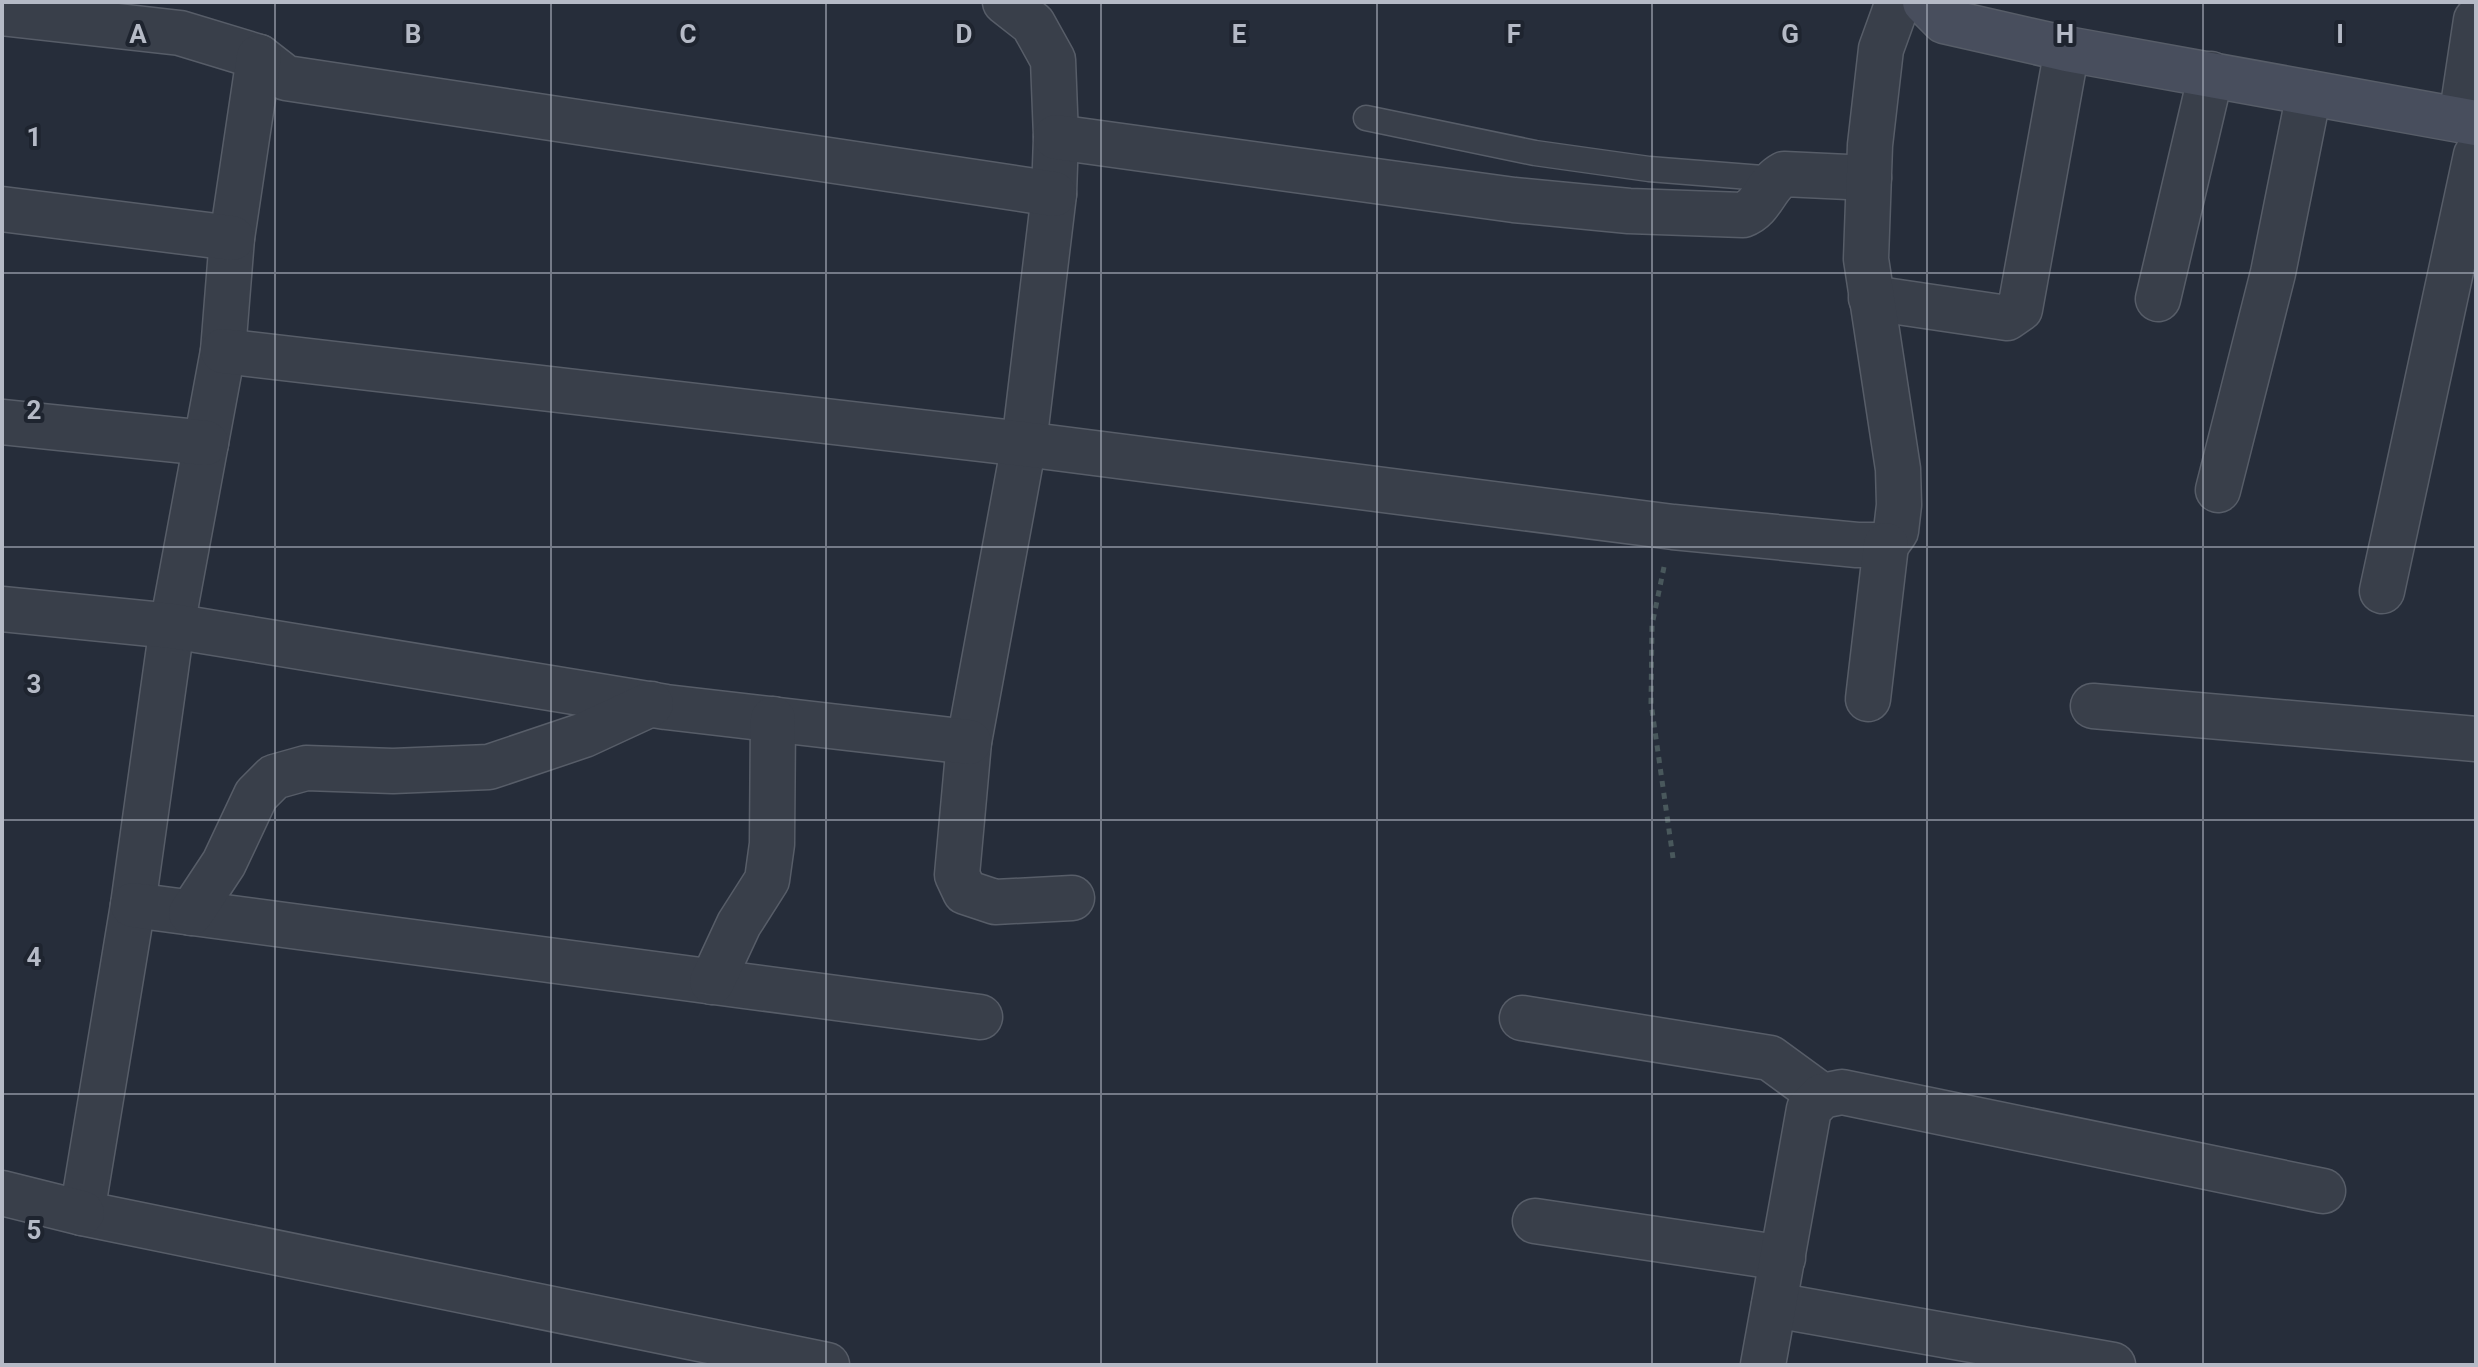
<svg xmlns="http://www.w3.org/2000/svg" width="2478" height="1367" font-family="Roboto,sans-serif">
	<style>
		.lines { fill: none; stroke-linecap: round; stroke-linejoin: round }
		.lane-casing { stroke: #575d68; stroke-width: 27 }
		.street-casing { stroke: #575d68; stroke-width: 47 }
		.secondary-casing { stroke: #575d68; stroke-width: 47 }
		.path { stroke: #49585c; stroke-width: 5; stroke-dasharray: 6 6; stroke-linecap: butt }
		.lane { stroke: #393f4a; stroke-width: 24 }
		.street { stroke: #393f4a; stroke-width: 44 }
		.secondary { stroke: #484e5d; stroke-width: 44 }
		.grid { fill: none; stroke: #b5bac6; stroke-width: 2; stroke-opacity: 0.55 }
		.grid-label { font-size: 26px; text-anchor: middle; font-weight: bold; fill: #b5bac6; stroke: #1e242f; stroke-width: 8; stroke-linejoin: round; paint-order: stroke }
	</style>
	<rect width="100%" height="100%" fill="#262d3a"/>
	<g class="lines">
		<g class="lane-casing">
			<path id="lane" d="M1366 118 1535 153 1649 169 1775 179"/>
		</g>
		<g class="street-casing">
			<g id="street">
				<path d="M1005 2 1033 24 1053 60 1056 137 1054 194 1024 444 969 742 957 875 965 892 995 902 1072 898"/>
				<path d="M2 13 180 33 259 57 286 78 1054 194"/>
				<path d="M259 57 232 238 223 351 172 626 133 905 82 1213 827 1365"/>
				<path d="M2461 119 2476 20"/>
				<path d="M1056 137 1514 200 1629 211 1743 215C1763 208 1765 184 1784 174L1869 178"/>
				<path d="M2 209 232 238"/>
				<path d="M1871 298 2007 318 2020 309 2067 49"/>
				<path d="M2158 299 2211 74"/>
				<path d="M223 351 1024 444 1673 527 1857 545H1886L1896 531 1899 505 1898 469 1866 259 1870 145 1881 49 1898 2"/>
				<path d="M2 422 206 443"/>
				<path d="M2218 490 2273 273 2309 93"/>
				<path d="M2382 591 2476 155"/>
				<path d="M2 609 172 626 666 707 969 742"/>
				<path d="M1868 699 1886 545"/>
				<path d="M2093 706 2476 739"/>
				<path d="M133 905 980 1017"/>
				<path d="M191 913 224 863 256 795 274 777 306 768 393 771 489 767 584 735 651 704"/>
				<path d="M712 982 739 924 767 880 772 844 773 719"/>
				<path d="M1522 1018 1770 1058 1822 1096"/>
				<path d="M2 1193 82 1213"/>
				<path d="M1535 1221 1783 1258"/>
				<path d="M1774 1305 2113 1365"/>
				<path d="M1763 1365 1809 1109 1822 1096 1842 1092 2323 1191"/>
			</g>
		</g>
		<g class="secondary-casing">
			<path id="secondary" d="M1925 2 1944 21 2067 49 2476 123"/>
		</g>
		<path class="path" d="M1664 567 1652 625 1651 703 1673 858"/>
		<use href="#lane" class="lane"/>
		<use href="#street" class="street"/>
		<use href="#secondary" class="secondary"/>
	</g>
	<path class="grid" d="M275 2V1365M551 2V1365M826 2V1365M1101 2V1365M1377 2V1365M1652 2V1365M1927 2V1365M2203 2V1365M2 273H2476M2 547H2476M2 820H2476M2 1094H2476"/>
	<g class="grid-label">
		<text x="138" y="43">A</text>
		<text x="413" y="43">B</text>
		<text x="688" y="43">C</text>
		<text x="964" y="43">D</text>
		<text x="1239" y="43">E</text>
		<text x="1514" y="43">F</text>
		<text x="1790" y="43">G</text>
		<text x="2065" y="43">H</text>
		<text x="2340" y="43">I</text>
		<text x="34" y="146">1</text>
		<text x="34" y="419">2</text>
		<text x="34" y="693">3</text>
		<text x="34" y="966">4</text>
		<text x="34" y="1239">5</text>
	</g>
	<rect width="2478" height="1367" fill="none" stroke="#b5bac6" stroke-width="8"/>
</svg>
